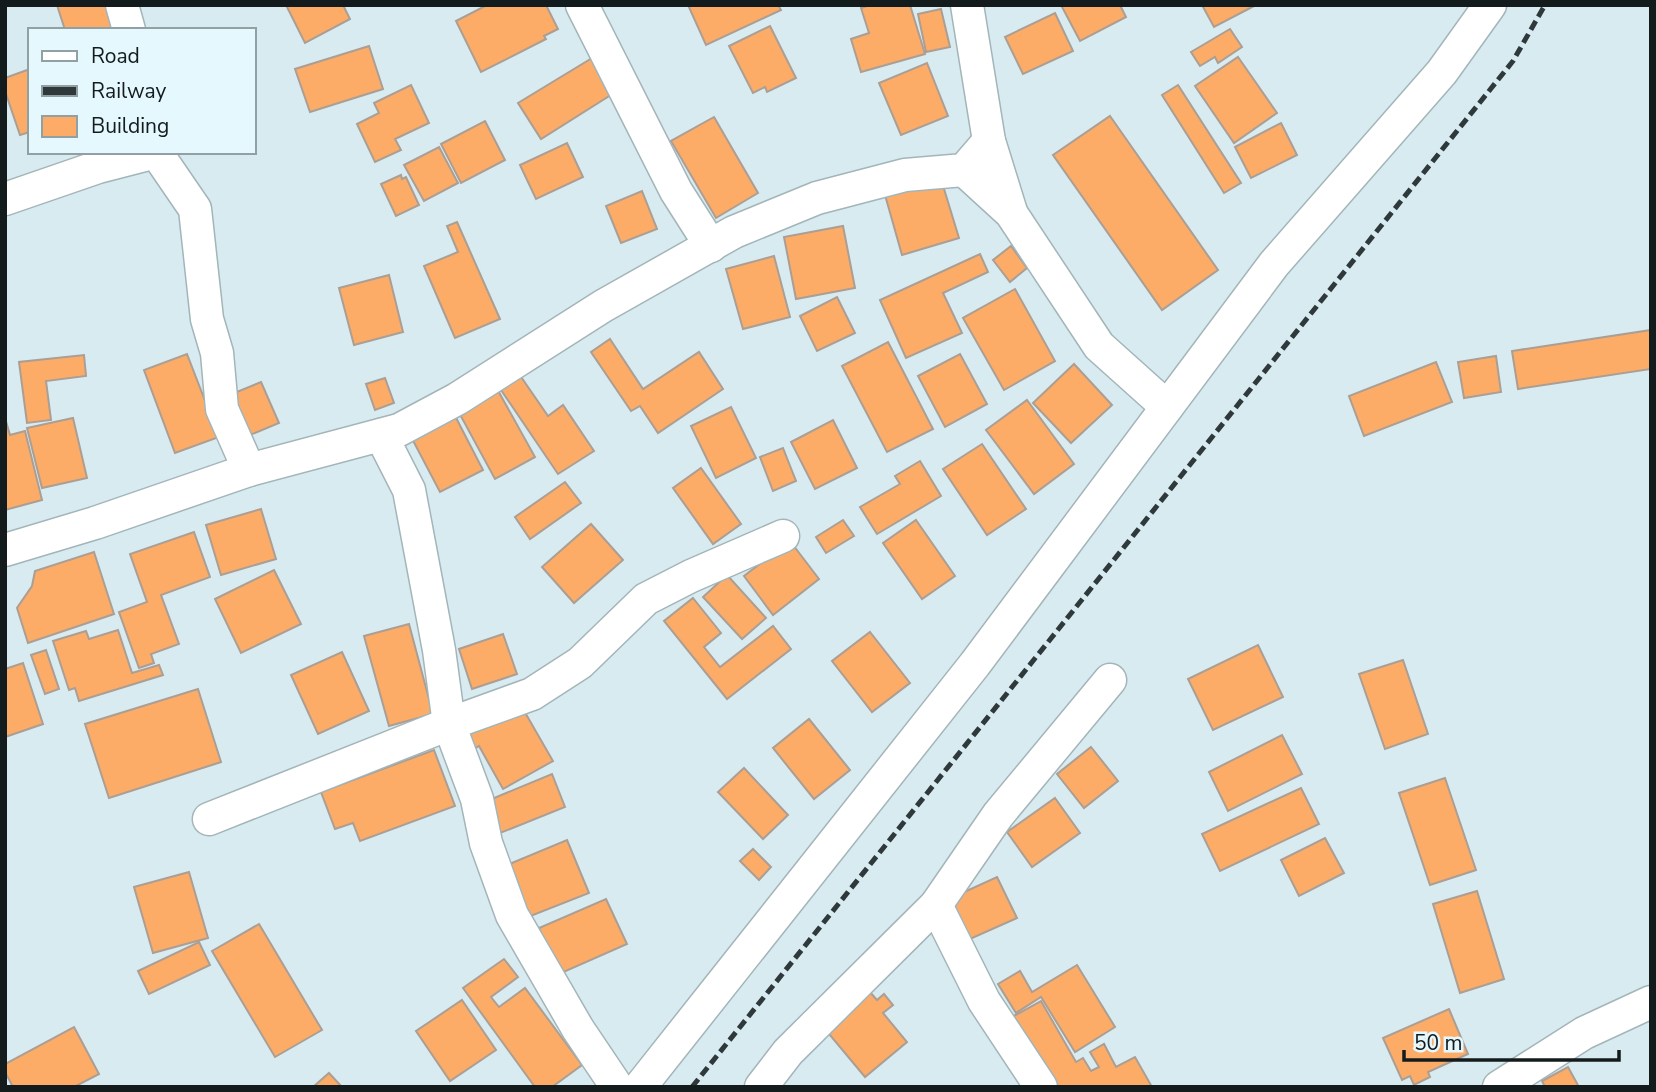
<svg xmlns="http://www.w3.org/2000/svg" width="1656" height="1092" font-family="'Nunito Sans',sans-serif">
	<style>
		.building { fill: #fdac67; stroke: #ab9e94; stroke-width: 2 }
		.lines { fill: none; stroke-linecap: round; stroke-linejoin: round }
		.minor-casing { stroke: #a3b5b9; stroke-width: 35 }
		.minor { stroke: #fff; stroke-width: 32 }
		.rail { stroke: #2f383a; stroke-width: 5; stroke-dasharray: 10 5; stroke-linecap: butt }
	</style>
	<rect width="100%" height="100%" fill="#d8ebf0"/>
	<g class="building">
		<path d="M57 5H109L116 30H65Z"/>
		<path d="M286 5H343L350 19 305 43Z"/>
		<path d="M487 5H546L558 29 544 36 546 39 481 72 456 21Z"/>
		<path d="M688 5H778L781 10 706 45Z"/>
		<path d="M870 5H910L925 54 861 72 851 39 869 33 861 8Z"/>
		<path d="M1061 5H1120L1126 17 1080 41Z"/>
		<path d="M1202 5H1256L1214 27Z"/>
		<path d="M941 9 950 47 926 52 918 14Z"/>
		<path d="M1055 13 1073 51 1023 74 1005 37Z"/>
		<path d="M770 26 796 78 767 92 765 87 753 93 729 46Z"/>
		<path d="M1230 29 1242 47 1218 63 1215 57 1200 66 1191 52Z"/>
		<path d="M369 46 383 89 310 112 295 69Z"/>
		<path d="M1238 57 1277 113 1234 143 1195 86Z"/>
		<path d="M592 58 614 93 541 139 518 103Z"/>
		<path d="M927 63 948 116 901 135 879 83Z"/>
		<path d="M30 69V132L20 135 5 91V78Z"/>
		<path d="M411 85 429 123 395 139 401 150 375 162 357 124 379 113 374 103Z"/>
		<path d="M1178 85 1241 183 1224 193 1162 95Z"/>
		<path d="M1110 116 1218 270 1162 310 1053 155Z"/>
		<path d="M714 117 758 193 716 218 671 141Z"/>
		<path d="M485 121 505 160 461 183 441 144Z"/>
		<path d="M1281 123 1297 155 1251 178 1235 147Z"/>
		<path d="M567 143 583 177 536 199 520 165Z"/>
		<path d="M439 147 458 183 424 201 404 165Z"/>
		<path d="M401 175 402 179 406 177 419 205 396 216 381 184Z"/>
		<path d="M941 179 959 238 902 255 885 195Z"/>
		<path d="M642 191 657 229 621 243 606 206Z"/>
		<path d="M457 222 500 319 455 338 424 266 458 252 447 226Z"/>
		<path d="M843 226 855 288 796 299 784 237Z"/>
		<path d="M1011 246 1027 268 1010 282 993 260Z"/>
		<path d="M980 254 988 272 943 293 962 333 906 358 880 300Z"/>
		<path d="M774 256 790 317 743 329 726 269Z"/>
		<path d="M389 275 403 332 354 345 339 288Z"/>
		<path d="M1015 289 1055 361 1004 390 963 318Z"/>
		<path d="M837 297 855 333 817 351 800 316Z"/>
		<path d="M1651 330V369L1518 389 1512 351Z"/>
		<path d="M610 339 643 389 699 352 723 389 658 433 640 406 631 411 591 352Z"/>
		<path d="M888 342 933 429 887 452 842 366Z"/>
		<path d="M187 354 219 437 175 453 144 370Z"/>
		<path d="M960 354 987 404 945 427 918 376Z"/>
		<path d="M84 355 86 376 46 381 51 420 27 423 19 362Z"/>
		<path d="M1496 356 1501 392 1464 398 1458 362Z"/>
		<path d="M1436 362 1452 402 1364 436 1349 396Z"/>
		<path d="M1074 364 1112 405 1071 443 1033 403Z"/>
		<path d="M517 371 548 416 563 405 594 451 558 474 497 384Z"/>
		<path d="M385 378 394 403 375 410 366 384Z"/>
		<path d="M261 382 279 423 245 437 227 396Z"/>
		<path d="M496 387 535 457 495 479 457 409Z"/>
		<path d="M1027 400 1074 464 1034 494 986 430Z"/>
		<path d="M731 407 756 458 716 478 691 426Z"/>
		<path d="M452 410 483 470 440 492 409 433Z"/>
		<path d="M5 418 10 435 25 431 42 500 5 510Z"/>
		<path d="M73 418 87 478 42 488 27 428Z"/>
		<path d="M833 420 857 468 815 489 791 442Z"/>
		<path d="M982 444 1026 509 987 535 943 469Z"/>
		<path d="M783 448 796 481 773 491 760 457Z"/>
		<path d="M920 461 941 496 877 534 860 507 900 484 895 476Z"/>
		<path d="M701 468 741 524 713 544 673 488Z"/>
		<path d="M565 482 581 503 530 539 515 517Z"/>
		<path d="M261 509 276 559 221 575 206 525Z"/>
		<path d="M843 520 854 536 826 553 816 537Z"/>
		<path d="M916 520 955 576 922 599 883 543Z"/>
		<path d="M591 524 623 560 574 603 542 567Z"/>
		<path d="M194 532 210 577 161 595 179 644 151 654 154 663 139 668 119 612 147 602 130 554Z"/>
		<path d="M790 541 819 579 773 615 744 576Z"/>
		<path d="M94 552 114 614 28 643 17 608 32 586 35 571Z"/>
		<path d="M274 570 301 624 241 653 215 599Z"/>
		<path d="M727 575 766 618 742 639 703 597Z"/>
		<path d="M693 598 721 633 704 647 720 667 773 626 791 649 727 699 664 621Z"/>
		<path d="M409 624 433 714 389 726 364 636Z"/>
		<path d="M118 630 132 673 159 665 163 675 79 701 75 688 69 690 53 641 86 631 89 639Z"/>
		<path d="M870 632 910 683 872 712 832 661Z"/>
		<path d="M503 634 517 674 472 689 459 649Z"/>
		<path d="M1258 645 1283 697 1213 730 1188 679Z"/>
		<path d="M46 650 59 689 45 694 31 655Z"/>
		<path d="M342 652 369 711 318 734 291 675Z"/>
		<path d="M1403 660 1428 734 1385 749 1359 674Z"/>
		<path d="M23 663 43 724 5 737V669Z"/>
		<path d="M198 689 221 762 109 798 85 724Z"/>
		<path d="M519 702 553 761 503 789 479 746 471 751 462 734Z"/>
		<path d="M809 719 850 770 814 799 773 748Z"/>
		<path d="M1282 735 1302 774 1228 811 1209 772Z"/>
		<path d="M1091 747 1118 781 1084 808 1057 774Z"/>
		<path d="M434 750 455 806 360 841 353 823 335 829 321 792Z"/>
		<path d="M744 768 788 815 763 839 718 792Z"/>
		<path d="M552 774 565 807 500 833 487 801Z"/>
		<path d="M1445 778 1476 870 1430 885 1399 793Z"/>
		<path d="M1301 788 1319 824 1220 871 1202 834Z"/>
		<path d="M1055 798 1080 833 1032 867 1007 832Z"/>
		<path d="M1325 838 1344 873 1299 896 1281 860Z"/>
		<path d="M567 840 589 893 528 917 507 865Z"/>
		<path d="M753 849 771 867 759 880 740 861Z"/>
		<path d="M189 872 208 938 153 953 134 887Z"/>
		<path d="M997 877 1017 918 970 939 951 898Z"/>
		<path d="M1477 891 1504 979 1460 993 1433 904Z"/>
		<path d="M606 899 627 944 559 974 539 928Z"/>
		<path d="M259 924 322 1030 275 1057 212 951Z"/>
		<path d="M199 942 210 965 149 994 138 971Z"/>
		<path d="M504 959 518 977 491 997 499 1007 525 988 582 1065 552 1087H535L463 988Z"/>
		<path d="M1077 965 1115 1027 1075 1052 1041 997 1016 1013 998 984 1020 971 1032 992Z"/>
		<path d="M869 991 877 1000 884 994 893 1005 883 1013 907 1042 865 1077 824 1028Z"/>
		<path d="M462 1000 496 1050 450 1081 416 1031Z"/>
		<path d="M1041 1001 1076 1062 1083 1058 1091 1071 1099 1067 1090 1052 1104 1044 1116 1067 1135 1057 1152 1087H1051L1012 1017Z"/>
		<path d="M1449 1009 1468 1054 1428 1072 1430 1077 1414 1085 1410 1076 1402 1080 1383 1038Z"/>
		<path d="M74 1027 99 1074 74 1087H13L5 1072V1064Z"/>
		<path d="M1568 1067 1579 1087H1545L1542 1081Z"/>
		<path d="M329 1073 342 1087H313Z"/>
	</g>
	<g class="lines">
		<g class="minor-casing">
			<g id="minor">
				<path d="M122 5 129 30"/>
				<path d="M582 5 676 191 711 246"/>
				<path d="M967 5 989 141 1011 212"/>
				<path d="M156 152 195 209 207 319 217 353 222 409 249 470"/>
				<path d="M964 170 1011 213 1099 346 1167 407"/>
				<path d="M5 199 98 167 156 152"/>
				<path d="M381 435 409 490 439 650 449 724 477 799 486 843 512 915 578 1029 617 1087"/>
				<path d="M5 550 95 523 249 470 399 430 457 399 603 306 734 232 817 198 905 175 964 170 989 141"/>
				<path d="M209 819 449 724 532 694 580 663 646 599 691 576 783 536"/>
				<path d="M936 905 984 1001 1041 1087"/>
				<path d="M640 1087 975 664 1274 264 1442 72 1490 5"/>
				<path d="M761 1087 788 1052 936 905 998 815 1110 680"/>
				<path d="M1499 1087 1584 1033 1651 1002"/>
			</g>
		</g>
		<use href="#minor" class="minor"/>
		<path class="rail" d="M692 1087 1513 61 1545 5"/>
	</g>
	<rect width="1656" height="1092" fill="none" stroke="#141b1d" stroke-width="14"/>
	<rect x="28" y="28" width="228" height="126" fill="#e5f8fd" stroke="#91a0a3" stroke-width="2"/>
	<rect x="42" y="51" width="35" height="10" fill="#ffffff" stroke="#91a0a3" stroke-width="2"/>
	<text x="91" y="63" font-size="21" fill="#141b1d">Road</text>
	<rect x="42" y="86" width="35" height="10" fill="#2f383a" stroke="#91a0a3" stroke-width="2"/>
	<text x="91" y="98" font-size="21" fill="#141b1d">Railway</text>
	<rect x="42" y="116" width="35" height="21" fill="#fdac67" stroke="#91a0a3" stroke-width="2"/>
	<text x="91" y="133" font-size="21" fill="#141b1d">Building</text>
	<path d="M1404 1050v10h215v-10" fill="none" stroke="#141b1d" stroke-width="3.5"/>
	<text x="1414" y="1050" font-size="21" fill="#141b1d" stroke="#e5f8fd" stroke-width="5" paint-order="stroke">50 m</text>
</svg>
